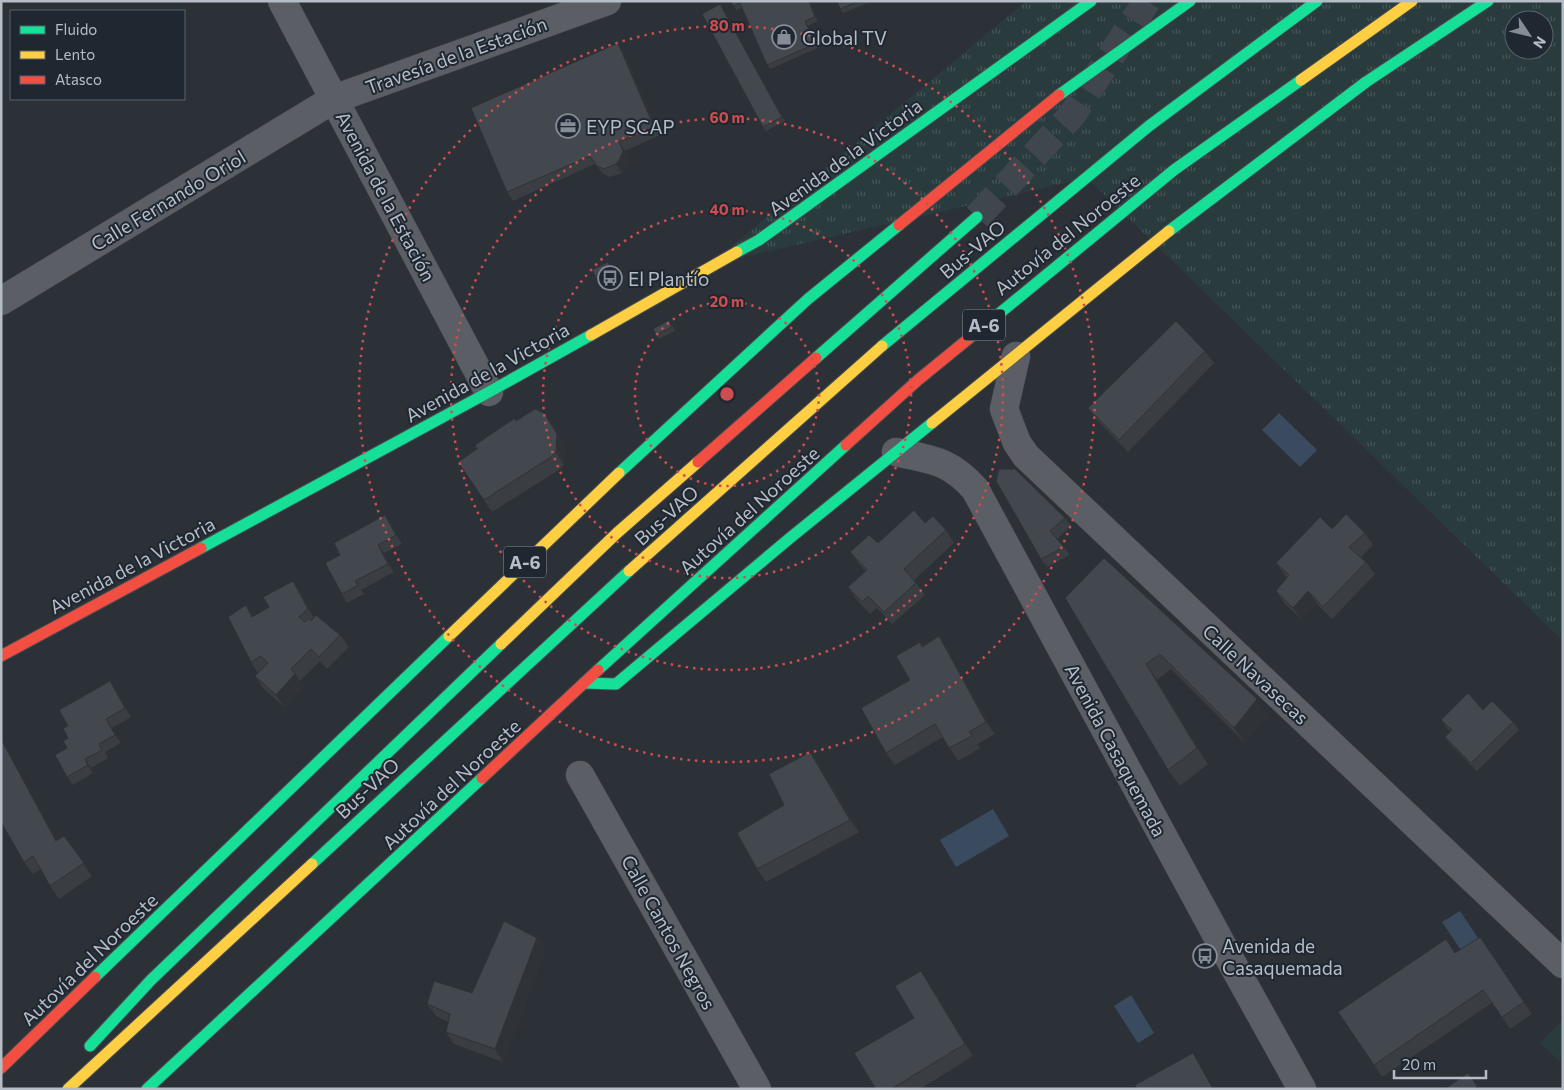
<svg xmlns="http://www.w3.org/2000/svg" width="1564" height="1090" font-family="Commissioner,sans-serif">
	<style>
		.park { fill: url(#park-tufts); fill-rule: evenodd }
		.garden { fill: #293b3d }
		.water { fill: #3b4b5f }
		.lines { fill: none; stroke-linecap: round; stroke-linejoin: round }
		.highway-tunnel { stroke: #40464d; stroke-width: 28; stroke-dasharray: 28 14; stroke-linecap: butt }
		.street-casing { stroke: #494d52; stroke-width: 29 }
		.fast-casing { stroke: #494d52; stroke-width: 13 }
		.slow-casing { stroke: #494d52; stroke-width: 13 }
		.jam-casing { stroke: #494d52; stroke-width: 13 }
		.street { stroke: #5b5f65; stroke-width: 28 }
		.fast { stroke: #16e098; stroke-width: 11 }
		.slow { stroke: #ffcf43; stroke-width: 11 }
		.jam { stroke: #f24e42; stroke-width: 11 }
		.wall { fill: #3a3e43 }
		.shaded-wall { fill: #2f3237 }
		.building { fill: #43484e; stroke: #2f3237 }
		.ring { fill: none; stroke: #ce4d50; stroke-width: 2.5; stroke-dasharray: 2.5 5 }
		.labels { text-anchor: middle; dominant-baseline: central; stroke-width: 4; stroke-linejoin: round; paint-order: stroke }
		.shield { fill: #1f2731; stroke: #89909a; stroke-width: 1 }
		.shield-label { font-size: 18px; font-weight: bold; fill: #b6bdc7 }
		.poi-label { font-size: 19px; fill: #b6bdc7; stroke: #1f2731; text-anchor: start }
		.street-label { font-size: 19px; fill: #b6bdc7; stroke: #1f2731 }
		.centre { fill: #ce4d50; stroke: #1f2731; stroke-width: 2.5 }
		.ring-label { font-size: 15px; text-anchor: middle; font-weight: bold; fill: #ce4d50; stroke: #1f2731; stroke-width: 4; stroke-linejoin: round; paint-order: stroke }
	</style>
	<defs>
		<pattern id="park-tufts" width="24" height="20" patternUnits="userSpaceOnUse" patternTransform="scale(1.25)"><rect width="24" height="20" fill="#293b3d"/><path d="M3 7l-1-3M5 7V3M7 7l1-3M15 17l-1-3M17 17v-4M19 17l1-3" fill="none" stroke="#465558"/></pattern>
	</defs>
	<rect width="100%" height="100%" fill="#2b3137"/>
	<path class="park" d="M1026 1H1563V641L1087 178 709 265ZM1514 20H1544V50H1514Z"/>
	<path class="garden" d="M1563 1020V1064L1540 1043Z"/>
	<g class="water">
		<path d="M1279 413 1317 450 1300 467 1262 430Z"/>
		<path d="M993 809 1009 836 956 867 940 840Z"/>
		<path d="M1460 911 1480 941 1463 953 1442 922Z"/>
		<path d="M1131 995 1154 1033 1138 1043 1114 1006Z"/>
	</g>
	<g class="lines">
		<path class="highway-tunnel" d="M977 217 1072 115 1147 1"/>
		<g class="street-casing">
			<g id="street">
				<path d="M282 1 489 392"/>
				<path d="M1 301 334 99 607 1"/>
				<path d="M1016 356 1004 409 1017 443 1026 456 1563 964"/>
				<path d="M896 452C932 460 949 460 975 489L1222 945 1302 1089"/>
				<path d="M580 775 757 1089"/>
			</g>
		</g>
		<g class="fast-casing">
			<g id="fast">
				<path d="M1059 95 1190 1"/>
				<path d="M1169 231 1366 82 1488 1"/>
				<path d="M737 252 759 240 1091 1"/>
				<path d="M989 322 1174 170 1301 80"/>
				<path d="M882 346 1149 126 1317 1"/>
				<path d="M816 358 977 217"/>
				<path d="M619 473 808 299 899 225"/>
				<path d="M201 548 489 392 591 335"/>
				<path d="M598 670 846 445"/>
				<path d="M584 683 616 684 790 538 932 423"/>
				<path d="M312 864 629 571"/>
				<path d="M95 977 449 636"/>
				<path d="M90 1046 151 980 501 644"/>
				<path d="M147 1089 482 778"/>
			</g>
		</g>
		<g class="slow-casing">
			<g id="slow">
				<path d="M1301 80 1412 1"/>
				<path d="M591 335 737 252"/>
				<path d="M932 423 1169 231"/>
				<path d="M629 571 882 346"/>
				<path d="M449 636 619 473"/>
				<path d="M501 644 617 533 698 462"/>
				<path d="M68 1089 312 864"/>
			</g>
		</g>
		<g class="jam-casing">
			<g id="jam">
				<path d="M899 225 1059 95"/>
				<path d="M846 445 918 380 989 322"/>
				<path d="M698 462 816 358"/>
				<path d="M1 656 201 548"/>
				<path d="M482 778 598 670"/>
				<path d="M1 1068 95 977"/>
			</g>
		</g>
		<use href="#street" class="street"/>
		<use href="#fast" class="fast"/>
		<use href="#slow" class="slow"/>
		<use href="#jam" class="jam"/>
	</g>
	<g class="wall">
		<path d="M731 1H810L818 21 808 26 818 48 770 69 767 65 742 8 736 10Z"/>
		<path d="M837 1H873L843 13 840 9Z"/>
		<path d="M720 4 785 121 766 131 763 127Z"/>
		<path d="M618 43 623 52 660 135 625 151 629 160 626 167 622 173 610 177 603 174 595 164 513 201 507 192Z"/>
		<path d="M611 267 614 272 598 280 595 276Z"/>
		<path d="M672 325 675 331 659 339 656 335Z"/>
		<path d="M1205 351 1214 363 1128 452 1097 420 1088 408Z"/>
		<path d="M544 413 553 425 565 446 564 465 560 469 492 512 458 462 516 421Z"/>
		<path d="M996 481 1065 518 1071 526 1057 539 1064 547 1070 555 1047 567 1041 559Z"/>
		<path d="M385 515 391 524 402 544 384 553 394 572 361 590 364 594 347 603 342 594 340 555Z"/>
		<path d="M925 523 946 530 954 543 914 580 925 595 892 624 877 608 870 614 856 599 848 587 865 571 859 564 850 552 878 543Z"/>
		<path d="M1332 529 1365 533 1373 545 1361 557 1366 562 1375 574 1332 619 1317 604 1302 620 1284 603 1276 591 1287 578 1276 563Z"/>
		<path d="M302 593 314 617 340 635 349 647 327 669 320 661 300 681 304 686 284 707 263 688 255 676 258 673 251 662 246 605 254 616Z"/>
		<path d="M1065 598 1268 715 1245 743 1171 669 1157 680 1208 764 1180 786 1168 770Z"/>
		<path d="M939 636 947 649 995 734 978 744 980 748 958 761 943 737 895 765 886 753 910 680 920 642 923 646Z"/>
		<path d="M110 681 116 689 131 717 112 728 121 743 105 752 108 758 91 768 93 773 73 785 67 777V748L68 738V726Z"/>
		<path d="M1483 710 1513 722 1519 730 1477 771 1451 745 1445 737 1450 732 1441 720Z"/>
		<path d="M810 752 819 764 859 832 766 882 757 869 784 805Z"/>
		<path d="M64 836 92 876 59 899 50 886 41 869 33 874 24 862Z"/>
		<path d="M1480 937 1532 1014 1510 1029 1492 1003 1382 1077 1338 1012 1455 953Z"/>
		<path d="M537 938 546 950 503 1062 454 1044 446 1032 448 1022 436 1016 427 1004 472 993Z"/>
		<path d="M930 983 973 1056 920 1089H876L914 1018Z"/>
	</g>
	<g class="shaded-wall">
		<path d="M809 1H810L818 21 815 17Z"/>
		<path d="M720 4 723 8 785 121 782 117Z"/>
		<path d="M805 21 808 26 818 48 815 44Z"/>
		<path d="M618 43 623 52 660 135 654 127Z"/>
		<path d="M619 142 625 151 629 160 626 167 622 173 616 164Z"/>
		<path d="M544 413 553 425 565 446 564 465 556 452Z"/>
		<path d="M385 515 391 524 402 544 396 535Z"/>
		<path d="M378 545 384 553 394 572 388 564Z"/>
		<path d="M293 581 302 593 316 621 308 609Z"/>
		<path d="M1308 591 1317 604 1302 620 1293 608Z"/>
		<path d="M246 605 255 618 252 617Z"/>
		<path d="M939 636 947 649 995 734 986 722Z"/>
		<path d="M1146 664 1157 680 1208 764 1197 748Z"/>
		<path d="M295 674 304 686 284 707 276 695Z"/>
		<path d="M110 681 116 689 131 717 125 708Z"/>
		<path d="M1257 699 1268 715 1245 743 1234 728Z"/>
		<path d="M106 719 112 728 121 743 115 735Z"/>
		<path d="M1 735V736L65 853 56 841 1 739Z"/>
		<path d="M810 752 819 764 859 832 850 820Z"/>
		<path d="M85 759 91 768 93 773 88 765Z"/>
		<path d="M537 938 546 950 503 1062 495 1049Z"/>
		<path d="M921 971 930 983 973 1056 965 1044Z"/>
		<path d="M1193 1053 1202 1066 1214 1089H1213Z"/>
	</g>
	<g class="building">
		<path d="M731 1H809L815 17 805 21 815 44 767 65 740 3 733 6Z"/>
		<path d="M837 1H859L840 9Z"/>
		<path d="M720 4 782 117 763 127 702 14Z"/>
		<path d="M618 43 654 127 619 142 623 151 620 159 616 164 604 169 597 166 590 156 507 192 471 108Z"/>
		<path d="M608 262 611 268 595 276 592 270Z"/>
		<path d="M669 320 672 327 656 335 653 329Z"/>
		<path d="M1176 321 1205 351 1119 440 1088 408Z"/>
		<path d="M535 409 544 413 557 434 556 452 551 457 484 500 458 462 477 449 475 445 515 418 516 421Z"/>
		<path d="M999 469H1015L1065 518 1050 531 1064 547 1041 559 996 481Z"/>
		<path d="M914 510 925 523 933 516 946 530 904 569 916 583 884 612 868 596 862 602 848 587 867 570 850 552 869 535 878 543Z"/>
		<path d="M1346 514 1365 533 1349 547 1366 562 1323 607 1308 591 1293 608 1276 591 1289 575 1276 563 1320 517 1332 529Z"/>
		<path d="M385 515 396 535 378 545 388 564 355 581 358 585 342 594 325 563 340 555 334 543Z"/>
		<path d="M1104 558 1257 699 1234 728 1160 654 1146 664 1197 748 1168 770 1065 598Z"/>
		<path d="M293 581 308 609 299 617 305 622 309 618 311 621 316 615 340 635 319 657 311 649 291 669 295 674 276 695 255 676 268 663 261 656 251 662 228 617 246 605 252 617 269 607 263 597Z"/>
		<path d="M939 636 986 722 969 732 972 736 949 748 935 724 886 753 861 708 910 680 896 656 920 642 922 647Z"/>
		<path d="M110 681 125 708 106 719 115 735 99 744 102 750 85 759 88 765 67 777 55 755 67 748 63 741 68 738 63 728 68 726 59 710Z"/>
		<path d="M1468 693 1483 710 1492 701 1513 722 1471 763 1445 737 1452 730 1441 720Z"/>
		<path d="M1 739 56 841 64 836 84 863 50 886 33 856 24 862 1 822Z"/>
		<path d="M810 752 850 820 757 869 737 833 784 805 769 774Z"/>
		<path d="M504 921 537 938 495 1049 446 1032 450 1014 427 1004 434 981 472 993Z"/>
		<path d="M1480 937 1524 1002 1502 1017 1483 990 1374 1065 1338 1012 1446 939 1455 953Z"/>
		<path d="M921 971 965 1044 891 1089H876L854 1053 914 1018 895 986Z"/>
		<path d="M1193 1053 1213 1089H1137L1135 1085Z"/>
		<path d="M1468 1073 1477 1086 1474 1089H1445Z"/>
	</g>
	<g class="ring">
		<circle cx="727" cy="394" r="92"/>
		<circle cx="727" cy="394" r="184"/>
		<circle cx="727" cy="394" r="276"/>
		<circle cx="727" cy="394" r="368"/>
	</g>
	<defs>
		<g id="shop-ring" transform="scale(1.25)"><circle r="9.5" fill="#1f2731" stroke="#858c95" stroke-width="1.5"/><path d="M-5-2.5h2.3a2.7 3.5 0 0 1 5.4 0H5L5.5 6h-11ZM-1.5-2.5h3a1.5 2.3 0 0 0-3 0Z" fill="#858c95"/></g>
		<g id="office-ring" transform="scale(1.25)"><circle r="9.5" fill="#1f2731" stroke="#858c95" stroke-width="1.5"/><path d="M-6-3h4V-5.5h4V-3h4V5H-6ZM-1-4.5V-3h2v-1.5ZM-6 0V1H6V0Z" fill="#858c95"/></g>
		<g id="bus-ring" transform="scale(1.25)"><circle r="9.5" fill="#1f2731" stroke="#858c95" stroke-width="1.5"/><path d="M-5-6H5V4H4V6H2V4H-2V6H-4V4H-5ZM-3.5-4V0h7V-4ZM-3.5 1.2v1.5H-2V1.2ZM2 1.2v1.5H3.5V1.2Z" fill="#858c95"/></g>
	</defs>
	<g fill-rule="evenodd">
		<use href="#shop-ring" x="784" y="37"/>
		<use href="#office-ring" x="568" y="126"/>
		<use href="#bus-ring" x="610" y="278"/>
		<use href="#bus-ring" x="1205" y="956"/>
	</g>
	<g class="labels">
		<g class="shield">
			<rect x="963" y="309.5" width="42" height="31" rx="4"/>
			<rect x="504" y="546.5" width="42" height="31" rx="4"/>
		</g>
		<g class="shield-label">
			<text x="984" y="325">A-6</text>
			<text x="525" y="562">A-6</text>
		</g>
		<g class="poi-label">
			<text x="802" y="37">Global TV</text>
			<text x="586" y="126">EYP SCAP</text>
			<text x="628" y="278">El Plantío</text>
			<text x="1222" y="945">Avenida de<tspan x="1222" dy="22">Casaquemada</tspan></text>
		</g>
		<g class="street-label">
			<text transform="translate(456 55) rotate(-20)">Travesía de la Estación</text>
			<text transform="translate(845 157) rotate(-36)">Avenida de la Victoria</text>
			<text transform="translate(386 196) rotate(62)">Avenida de la Estación</text>
			<text transform="translate(168 200) rotate(-31)">Calle Fernando Oriol</text>
			<text transform="translate(1067 234) rotate(-39)">Autovía del Noroeste</text>
			<text transform="translate(972 249) rotate(-40)">Bus-VAO</text>
			<text transform="translate(487 372) rotate(-29)">Avenida de la Victoria</text>
			<text transform="translate(749 510) rotate(-42)">Autovía del Noroeste</text>
			<text transform="translate(666 515) rotate(-42)">Bus-VAO</text>
			<text transform="translate(132 565) rotate(-28)">Avenida de la Victoria</text>
			<text transform="translate(1256 674) rotate(43)">Calle Navasecas</text>
			<text transform="translate(1116 750) rotate(62)">Avenida Casaquemada</text>
			<text transform="translate(451 784) rotate(-43)">Autovía del Noroeste</text>
			<text transform="translate(367 788) rotate(-43)">Bus-VAO</text>
			<text transform="translate(669 932) rotate(61)">Calle Cantos Negros</text>
			<text transform="translate(89 959) rotate(-44)">Autovía del Noroeste</text>
		</g>
	</g>
	<circle cx="727" cy="394" r="8" class="centre"/>
	<g class="ring-label">
		<text x="727" y="31">80 m</text>
		<text x="727" y="123">60 m</text>
		<text x="727" y="215">40 m</text>
		<text x="727" y="307">20 m</text>
	</g>
	<rect width="1564" height="1090" fill="none" stroke="#b6bdc7" stroke-width="5"/>
	<rect x="10" y="10" width="175" height="90" fill="#1f2731" stroke="#5b636d"/>
	<rect x="20" y="26" width="25" height="8" fill="#16e098" stroke="#5b636d"/>
	<text x="55" y="35" font-size="15" fill="#b6bdc7">Fluido</text>
	<rect x="20" y="51" width="25" height="8" fill="#ffcf43" stroke="#5b636d"/>
	<text x="55" y="60" font-size="15" fill="#b6bdc7">Lento</text>
	<rect x="20" y="76" width="25" height="8" fill="#f24e42" stroke="#5b636d"/>
	<text x="55" y="85" font-size="15" fill="#b6bdc7">Atasco</text>
	<g transform="translate(1529 35) rotate(125)"><circle r="24" fill="#1f2731" stroke="#5b636d"/>
	<path d="M0-4L9 19L0 12L-9 19Z" fill="#858c95"/>
	<text y="-8" font-size="14" font-weight="bold" text-anchor="middle" fill="#b6bdc7">N</text>
	</g>
	<path d="M1394 1070v8h92v-8" fill="none" stroke="#b6bdc7" stroke-width="2.5"/>
	<text x="1402" y="1070" font-size="15" fill="#b6bdc7" stroke="#1f2731" stroke-width="4" paint-order="stroke">20 m</text>
</svg>
